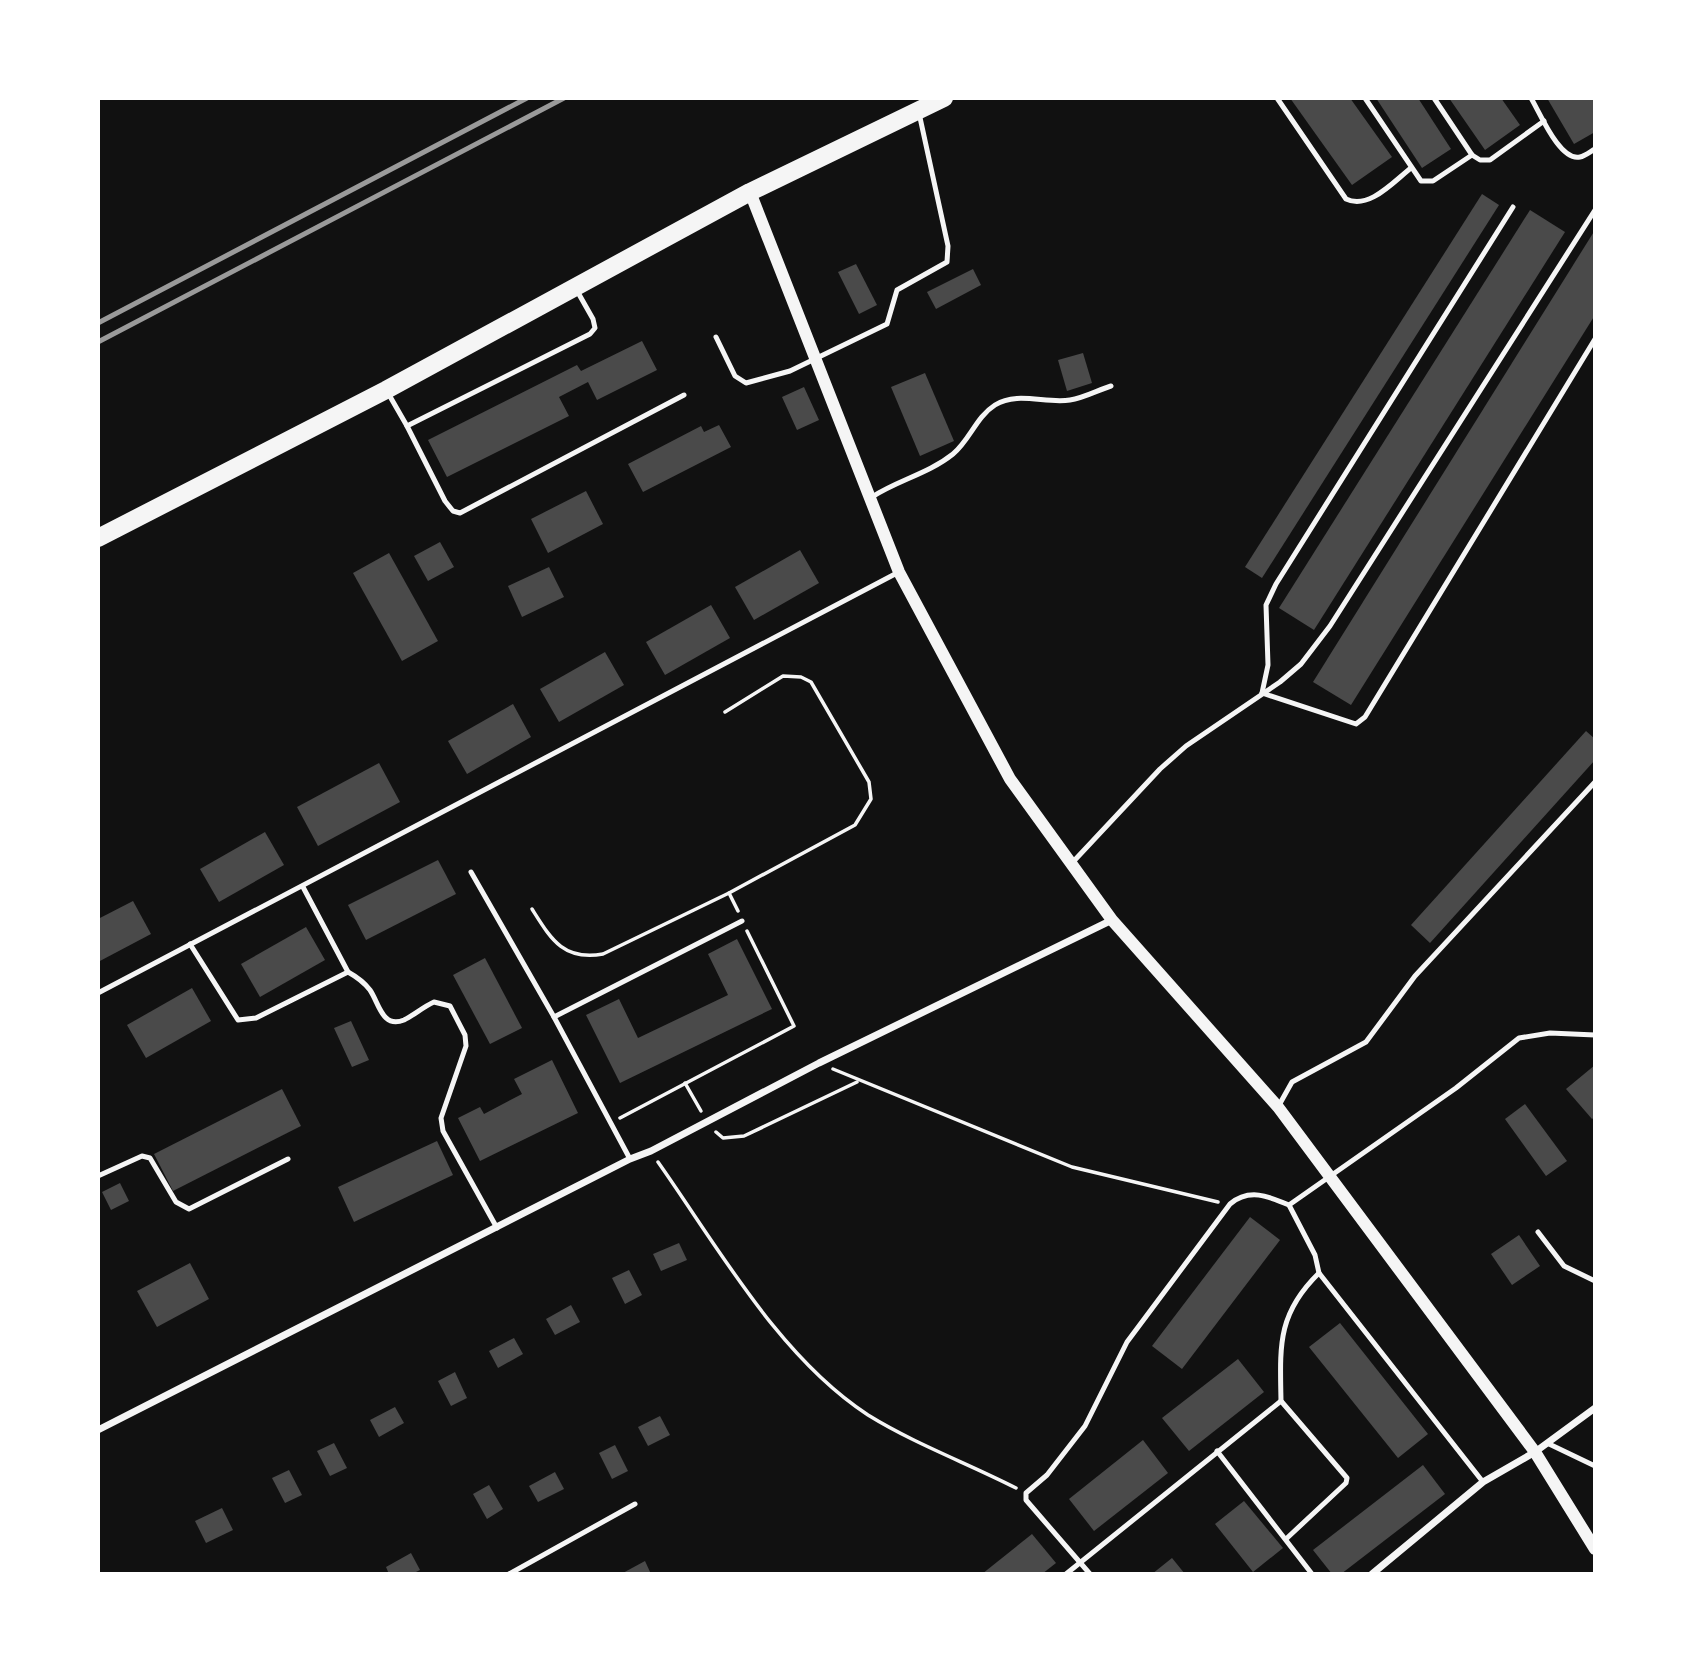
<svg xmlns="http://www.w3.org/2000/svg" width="1693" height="1672" font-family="'Playfair Display',serif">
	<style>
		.building { fill: #4a4a4a }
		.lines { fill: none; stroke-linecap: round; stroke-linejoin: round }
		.path { stroke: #f5f5f5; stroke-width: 3.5 }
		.service { stroke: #f5f5f5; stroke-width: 5 }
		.minor { stroke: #f5f5f5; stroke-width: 7 }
		.tertiary { stroke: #f5f5f5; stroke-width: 12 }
		.primary { stroke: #f5f5f5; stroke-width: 18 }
		.rail { stroke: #9a9a9a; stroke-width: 5 }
	</style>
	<rect width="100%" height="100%" fill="#111"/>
	<g class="building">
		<path d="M1290 98H1350L1392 157 1352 185Z"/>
		<path d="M1376 98H1418L1451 149 1422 168Z"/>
		<path d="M1449 98H1501L1520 125 1485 150Z"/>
		<path d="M1547 98H1595V132L1574 144Z"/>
		<path d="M1482 194 1499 205 1262 578 1245 567Z"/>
		<path d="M1530 210 1565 232 1314 630 1279 608Z"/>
		<path d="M1595 230V315L1351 705 1313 682Z"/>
		<path d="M856 264 877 305 859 314 838 272Z"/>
		<path d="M973 269 981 285 936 309 927 292Z"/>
		<path d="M642 341 657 370 597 400 588 382 559 397 569 416 447 477 428 440 577 365 581 371Z"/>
		<path d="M1083 353 1092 383 1067 391 1058 360Z"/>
		<path d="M925 373 954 441 920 456 891 387Z"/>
		<path d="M804 387 819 420 797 430 782 397Z"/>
		<path d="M719 425 731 447 643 492 628 464 701 426 704 432Z"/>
		<path d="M586 491 603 524 548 553 531 519Z"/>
		<path d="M440 542 454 567 428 581 414 556Z"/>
		<path d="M800 550 819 583 754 620 735 587Z"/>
		<path d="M389 553 438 641 402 661 353 573Z"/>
		<path d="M549 567 564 597 522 617 508 586Z"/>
		<path d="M711 605 730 638 665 675 646 642Z"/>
		<path d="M605 652 624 685 559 722 540 689Z"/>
		<path d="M513 704 531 737 467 774 448 741Z"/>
		<path d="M1586 731 1595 739V760L1430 943 1411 925Z"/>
		<path d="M379 763 400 802 318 846 297 807Z"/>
		<path d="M265 832 284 865 219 902 200 869Z"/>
		<path d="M438 860 456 894 366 940 348 905Z"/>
		<path d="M133 901 151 934 98 962V919Z"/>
		<path d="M306 927 325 960 260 997 241 964Z"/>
		<path d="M737 939 772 1009 620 1083 586 1015 619 999 638 1038 728 995 708 954Z"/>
		<path d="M485 958 522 1028 490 1044 453 975Z"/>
		<path d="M192 988 211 1021 146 1058 127 1025Z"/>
		<path d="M351 1021 369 1060 352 1067 334 1028Z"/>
		<path d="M552 1060 578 1113 480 1161 458 1118 480 1107 484 1114 522 1094 514 1079Z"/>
		<path d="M1595 1065V1117L1592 1119 1566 1089Z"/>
		<path d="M282 1089 301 1126 173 1191 154 1154Z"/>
		<path d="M1525 1104 1567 1161 1546 1176 1505 1119Z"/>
		<path d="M437 1141 453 1175 354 1222 338 1187Z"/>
		<path d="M120 1183 129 1201 111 1210 102 1192Z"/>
		<path d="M1250 1217 1280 1240 1182 1369 1152 1346Z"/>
		<path d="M1519 1235 1540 1266 1512 1285 1491 1254Z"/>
		<path d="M679 1243 687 1260 661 1271 653 1254Z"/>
		<path d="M190 1263 209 1299 157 1327 137 1291Z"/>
		<path d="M629 1270 642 1295 625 1304 612 1278Z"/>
		<path d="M571 1305 580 1322 555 1335 546 1319Z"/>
		<path d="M1340 1323 1428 1434 1398 1458 1309 1347Z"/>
		<path d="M514 1338 523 1354 498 1368 489 1351Z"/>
		<path d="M1238 1359 1264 1392 1189 1451 1162 1418Z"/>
		<path d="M455 1372 467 1398 451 1406 438 1381Z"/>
		<path d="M395 1407 404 1423 379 1437 370 1420Z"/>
		<path d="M660 1416 670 1435 648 1446 638 1427Z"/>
		<path d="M1143 1440 1168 1473 1094 1531 1069 1499Z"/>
		<path d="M334 1443 347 1468 330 1476 317 1451Z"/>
		<path d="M615 1445 628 1471 612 1479 599 1453Z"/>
		<path d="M1423 1465 1445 1494 1341 1574H1332L1313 1550Z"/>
		<path d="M289 1470 302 1495 285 1503 272 1478Z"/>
		<path d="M555 1472 564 1489 538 1502 529 1486Z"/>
		<path d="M489 1485 503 1509 487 1519 473 1494Z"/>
		<path d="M1244 1501 1283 1548 1253 1572 1215 1524Z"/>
		<path d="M222 1508 233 1530 206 1543 195 1521Z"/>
		<path d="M1032 1534 1056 1563 1042 1574H982Z"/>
		<path d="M411 1553 420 1570 412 1574H389L386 1567Z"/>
		<path d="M1172 1558 1185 1574H1152Z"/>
		<path d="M645 1561 651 1574H621Z"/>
	</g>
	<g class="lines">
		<g class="path">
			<path d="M725 712 783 676 801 677 811 682 869 782 871 799 855 825 729 893 738 911"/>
			<path d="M532 909C551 939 563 961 603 954L729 893"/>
			<path d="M833 1069 1072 1167 1218 1202"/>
			<path d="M685 1083 701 1111"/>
			<path d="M620 1118 794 1026 747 931"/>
			<path d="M716 1132 723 1138 744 1136 857 1082"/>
			<path d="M658 1162C718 1247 779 1357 868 1415 915 1444 967 1463 1016 1488"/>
		</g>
		<g class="service">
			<path d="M1277 98 1346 199C1369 210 1393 182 1411 168"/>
			<path d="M1365 98 1421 181H1433L1472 155"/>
			<path d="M1434 98 1472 155 1480 160H1490L1544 121"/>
			<path d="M1531 98C1540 113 1560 162 1580 157 1585 156 1591 151 1595 149"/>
			<path d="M716 337 735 376 746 383 790 371 887 324 897 290 947 262 948 246 919 113"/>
			<path d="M388 393 407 426 590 334 595 328 593 319 576 289"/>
			<path d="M407 426 445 501 453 511 460 513 684 395"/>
			<path d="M872 497C898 480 928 474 953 454 970 440 976 417 995 405 1017 391 1046 404 1070 400 1084 398 1098 390 1111 386"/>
			<path d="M1262 693 1268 665 1266 605 1276 584 1513 207"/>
			<path d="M1262 693 1356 724 1365 717 1595 339"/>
			<path d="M1072 863 1160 769 1186 746 1280 682 1301 664 1330 626 1595 210"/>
			<path d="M471 872 554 1017 630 1159"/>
			<path d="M303 887 348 972"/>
			<path d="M190 944 238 1020 256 1018 348 972C357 977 364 982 370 990 379 1003 382 1029 404 1020 414 1015 423 1007 434 1002L450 1006 465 1035 466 1046 441 1118 443 1131 497 1228"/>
			<path d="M98 993 897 573"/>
			<path d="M554 1017 742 921"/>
			<path d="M1278 1107 1292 1082 1366 1042 1415 976 1595 782"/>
			<path d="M98 1176 142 1156 150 1158 176 1202 189 1209 288 1159"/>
			<path d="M1289 1205 1315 1255 1319 1273 1483 1482"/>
			<path d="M1538 1232 1564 1266 1595 1281"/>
			<path d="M1547 1443 1595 1466"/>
			<path d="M1217 1451 1312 1574"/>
			<path d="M1286 1539 1346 1483 1347 1478 1281 1401C1280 1346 1277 1314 1319 1273"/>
			<path d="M509 1574 635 1504"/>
			<path d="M1066 1574 1281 1401"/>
			<path d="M1090 1574 1026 1500V1493L1047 1475 1085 1426 1127 1342 1230 1204C1249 1188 1268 1196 1289 1205L1456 1088 1519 1038 1550 1033 1595 1035"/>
		</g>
		<g class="minor">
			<path d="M98 1430 630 1159 651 1151 819 1063 1112 920"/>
			<path d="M1372 1574 1483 1482 1535 1452 1595 1408"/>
		</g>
		<path class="tertiary" d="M750 192 899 572 1010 779 1112 920 1278 1107 1535 1452 1595 1549"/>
		<path class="primary" d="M98 538 386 390 750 192 944 98"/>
		<g class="rail">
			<path d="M98 323 527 98"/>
			<path d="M98 342 564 98"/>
		</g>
	</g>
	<rect width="1693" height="1672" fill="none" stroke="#ffffff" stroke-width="200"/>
</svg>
